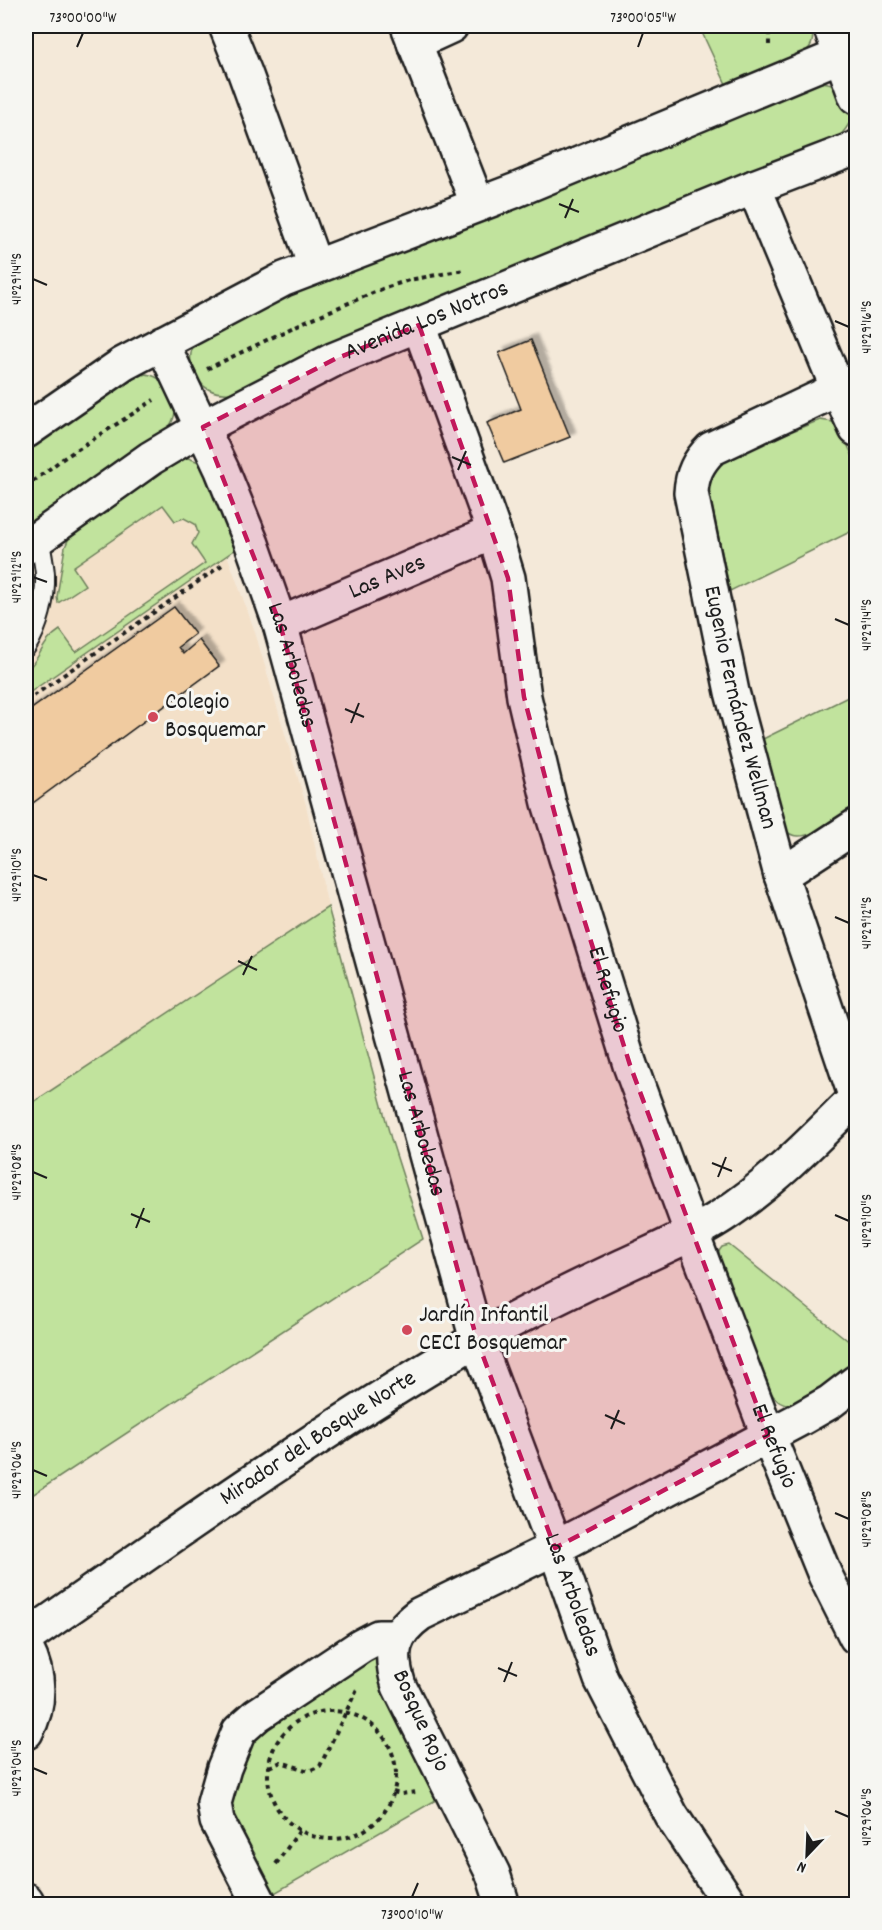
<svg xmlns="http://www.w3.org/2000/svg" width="882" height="1930" font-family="Dekko,sans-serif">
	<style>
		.built { fill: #f3e0c8 }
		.green { fill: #c1e39d; stroke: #6e805c; stroke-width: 1.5 }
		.building { fill: #f0cba0; stroke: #1c1c1c; stroke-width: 1.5; filter: url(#shadow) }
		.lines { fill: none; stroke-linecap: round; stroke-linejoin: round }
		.lane-casing { stroke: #1c1c1c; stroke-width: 22 }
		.street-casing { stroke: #1c1c1c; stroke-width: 38 }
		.secondary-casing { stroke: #1c1c1c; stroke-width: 38 }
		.path { stroke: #1c1c1c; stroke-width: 4; stroke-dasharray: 4.5 4.5; stroke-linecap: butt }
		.lane { stroke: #f6f6f2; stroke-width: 18 }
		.street { stroke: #f6f6f2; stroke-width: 33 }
		.secondary { stroke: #f6f6f2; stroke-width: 33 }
		.marked { fill: #c2185b; fill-opacity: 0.2; stroke: #c2185b; stroke-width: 4.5; stroke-dasharray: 12 8; stroke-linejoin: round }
		.ticks { fill: none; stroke: #1c1c1c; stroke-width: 2 }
		.poi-dot { fill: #d1495b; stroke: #f6f6f2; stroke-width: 2 }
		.labels { text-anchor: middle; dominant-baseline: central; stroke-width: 6; stroke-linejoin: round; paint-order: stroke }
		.street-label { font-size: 24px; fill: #1c1c1c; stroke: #f6f6f2 }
		.poi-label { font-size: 24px; fill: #1c1c1c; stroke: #f6f6f2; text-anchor: start }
		.neatline { fill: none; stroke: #1c1c1c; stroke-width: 2 }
		.ticks-label { font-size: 15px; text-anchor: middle; fill: #1c1c1c }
	</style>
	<defs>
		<filter id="shadow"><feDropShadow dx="5.5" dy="-5.5" stdDeviation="1.5" flood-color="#0004"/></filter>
	</defs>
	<rect width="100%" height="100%" fill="#f4e9d9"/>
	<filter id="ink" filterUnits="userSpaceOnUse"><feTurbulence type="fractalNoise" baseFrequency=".0167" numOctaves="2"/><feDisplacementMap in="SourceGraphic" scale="12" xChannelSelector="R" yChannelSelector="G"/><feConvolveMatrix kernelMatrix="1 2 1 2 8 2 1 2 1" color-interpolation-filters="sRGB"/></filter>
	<g filter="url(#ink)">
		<path class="built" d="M197 472 254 629 306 805 328 907 26 1107V595Z"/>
		<g class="green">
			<path d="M699 26H811C813 33 814 42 809 48 799 61 743 78 726 84Z"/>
			<path d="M818 83C821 83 824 82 828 83 840 85 852 105 851 117 850 126 843 132 838 138L671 202 493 277 394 316 311 353 231 393C218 394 205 391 198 379 191 369 187 355 195 344 200 336 260 308 273 301Z"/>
			<path d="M146 374C171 378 184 406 169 427L26 528V451L64 422 136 377Z"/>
			<path d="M820 420 833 422 839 427 856 463V529L730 591 707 482 709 474 725 458Z"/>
			<path d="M188 458 199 462 207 470 236 549 26 695V671C42 657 41 642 60 630L76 652 205 563 192 544 198 533 195 524 184 518 175 521 163 505 73 567 85 585 58 603 57 597 65 547 73 529 178 460Z"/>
			<path d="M856 693V804C839 816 799 853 783 827L761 740Z"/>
			<path d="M328 907 391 1139 423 1239 26 1499V1107Z"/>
			<path d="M729 1245 856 1347V1359L835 1383 791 1405C782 1406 777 1401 772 1394L721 1264 719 1251 722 1247Z"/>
			<path d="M376 1654 379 1675 436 1800 266 1898 227 1818 228 1795 252 1733Z"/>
		</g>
		<g class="building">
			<path d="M531 340 570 437 504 463 487 423 521 409 499 353Z"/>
			<path d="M174 607 195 634 178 647 183 654 199 640 219 666 26 808V713Z"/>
		</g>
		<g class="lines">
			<g class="lane-casing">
				<path id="lane" d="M26 647C39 627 46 598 45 574 44 562 41 549 39 536"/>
			</g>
			<g class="street-casing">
				<g id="street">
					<path d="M226 26 245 73 315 266"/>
					<path d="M408 26 477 203"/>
					<path d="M830 26 856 97"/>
					<path d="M414 43 451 26"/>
					<path d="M754 187 838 389 856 429"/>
					<path id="s1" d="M419 325 494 532 508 578 524 697 549 803 630 1065 692 1234 768 1435 825 1575 856 1637"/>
					<path id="s2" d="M162 343 222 470 252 544 280 624 477 1340 555 1548 601 1679 671 1815 730 1904"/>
					<path id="s3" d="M838 389 711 449C698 462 692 474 691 493L732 692 781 875 856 1098"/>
					<path id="s4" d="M280 624 494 532"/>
					<path d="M781 875 856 826"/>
					<path id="s5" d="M26 1638C173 1535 320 1431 476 1340 524 1313 574 1289 623 1266 657 1250 691 1236 722 1216 773 1183 813 1140 856 1098"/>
					<path d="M26 1648C40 1675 41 1705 26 1732"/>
					<path d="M26 1900 28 1904"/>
					<path d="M260 1904 217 1821 214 1803 224 1768 239 1731 257 1715 361 1646 378 1637H398"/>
					<path d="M501 1904V1899L493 1874 399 1686C389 1654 391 1635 420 1614L555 1548 802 1418 830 1402 856 1382"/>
				</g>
			</g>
			<g class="secondary-casing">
				<g id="secondary">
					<path d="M26 431 123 364 284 279 514 191 856 49"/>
					<path id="s6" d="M26 547 151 458 203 427 335 359 754 187 856 148"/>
				</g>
			</g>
			<g class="path">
				<path d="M769 45V26"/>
				<path d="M207 369 306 321 382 289 409 280 464 270"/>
				<path d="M26 487 61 460 154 400"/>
				<path d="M26 701 225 563"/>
				<circle cx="332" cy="1775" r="64"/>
				<path d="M269 1767 281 1762 309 1771 320 1766 358 1687"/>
				<path d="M393 1792 401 1794 416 1792"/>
				<path d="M276 1864 300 1830"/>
			</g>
			<use href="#lane" class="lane"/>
			<use href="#street" class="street"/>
			<use href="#secondary" class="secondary"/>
		</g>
	</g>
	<path class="marked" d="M419 325 508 578 524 697 575 891 630 1065 768 1435 555 1548 477 1340 280 624 203 427 335 359Z"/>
	<path class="ticks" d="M77 47 83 33M638 47 643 33M559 204 579 212M565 218 573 199M33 279 47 285M835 321 849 327M452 457 471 465M458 470 466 451M33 577 47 582M835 619 849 625M345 709 364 717M351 723 359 703M33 875 47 880M835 917 849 923M238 961 257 970M243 975 252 956M712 1163 732 1171M33 1172 47 1178M718 1177 726 1157M131 1214 150 1222M835 1215 849 1221M136 1228 144 1208M605 1415 625 1424M611 1429 619 1410M33 1470 47 1476M835 1513 849 1519M498 1668 517 1676M504 1682 512 1662M33 1768 47 1774M835 1811 849 1817M412 1897 418 1883"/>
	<g class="poi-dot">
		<circle cx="153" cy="717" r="6"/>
		<circle cx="407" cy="1330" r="6"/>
	</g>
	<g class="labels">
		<g class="street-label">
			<text stroke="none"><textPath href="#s6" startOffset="462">Avenida Los Notros</textPath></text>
			<text stroke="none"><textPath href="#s4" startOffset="117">Las Aves</textPath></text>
			<text stroke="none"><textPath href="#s2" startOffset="348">Las Arboledas</textPath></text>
			<text stroke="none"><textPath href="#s3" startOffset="410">Eugenio Fernández Wellman</textPath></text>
			<text stroke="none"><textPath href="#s1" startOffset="693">El Refugio</textPath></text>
			<text stroke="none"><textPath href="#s2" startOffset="834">Las Arboledas</textPath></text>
			<text stroke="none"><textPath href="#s5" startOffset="354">Mirador del Bosque Norte</textPath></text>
			<text stroke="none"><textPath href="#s1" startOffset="1179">El Refugio</textPath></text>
			<text stroke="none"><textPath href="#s2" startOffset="1320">Las Arboledas</textPath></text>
			<text transform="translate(420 1721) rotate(66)">Bosque Rojo</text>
		</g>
		<g class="poi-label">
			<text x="165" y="703">Colegio<tspan x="165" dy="28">Bosquemar</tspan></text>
			<text x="419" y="1316">Jardín Infantil<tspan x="419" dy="28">CECI Bosquemar</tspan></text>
		</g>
	</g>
	<rect width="882" height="1930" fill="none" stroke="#f6f6f2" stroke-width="66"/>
	<g transform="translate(807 1855) rotate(203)" stroke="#f6f6f2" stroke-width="4.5" paint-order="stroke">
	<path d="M0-4.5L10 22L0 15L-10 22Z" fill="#1c1c1c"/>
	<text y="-9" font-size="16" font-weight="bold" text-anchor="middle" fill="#1c1c1c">N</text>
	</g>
	<rect x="33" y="33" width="816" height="1864" class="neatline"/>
	<g class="ticks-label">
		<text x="83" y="22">73°00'00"W</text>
		<text x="643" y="22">73°00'05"W</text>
		<text transform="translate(16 279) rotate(-90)" y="5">41°29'14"S</text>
		<text transform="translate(866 327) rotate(-90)" y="5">41°29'16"S</text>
		<text transform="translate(16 577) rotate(-90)" y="5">41°29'12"S</text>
		<text transform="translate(866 625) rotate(-90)" y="5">41°29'14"S</text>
		<text transform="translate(16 875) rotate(-90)" y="5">41°29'10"S</text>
		<text transform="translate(866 923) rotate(-90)" y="5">41°29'12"S</text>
		<text transform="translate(16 1172) rotate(-90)" y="5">41°29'08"S</text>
		<text transform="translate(866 1221) rotate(-90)" y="5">41°29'10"S</text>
		<text transform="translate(16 1470) rotate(-90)" y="5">41°29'06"S</text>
		<text transform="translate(866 1519) rotate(-90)" y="5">41°29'08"S</text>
		<text transform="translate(16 1768) rotate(-90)" y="5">41°29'04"S</text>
		<text transform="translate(866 1817) rotate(-90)" y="5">41°29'06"S</text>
		<text x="412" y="1919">73°00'10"W</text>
	</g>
</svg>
